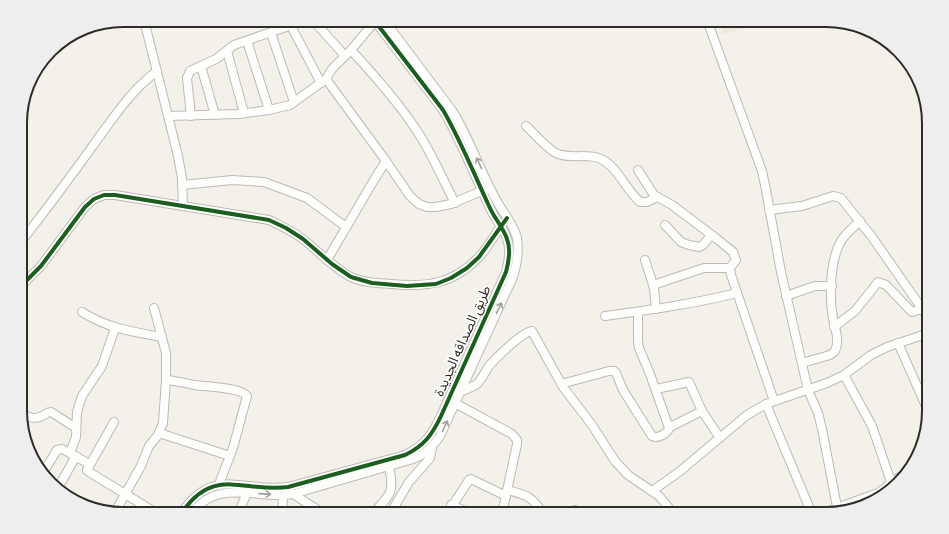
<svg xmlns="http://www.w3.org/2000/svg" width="949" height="534" font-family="'Alegreya Sans','Noto Sans Arabic',sans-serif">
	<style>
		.built { fill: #ece9d9 }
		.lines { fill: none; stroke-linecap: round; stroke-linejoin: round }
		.minor-casing { stroke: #bcbbb4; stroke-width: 10 }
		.minor { stroke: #fdfdfc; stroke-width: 8 }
		.cycleway-casing { stroke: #fff; stroke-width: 6 }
		.cycleway { stroke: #1b5e20; stroke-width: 4 }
		.oneway { stroke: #9f9f9c }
		.labels { text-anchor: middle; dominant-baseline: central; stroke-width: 3; stroke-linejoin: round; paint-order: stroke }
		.street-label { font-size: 14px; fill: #2d2c26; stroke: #fff }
		.rim { fill: none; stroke: #2d2c26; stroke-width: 2 }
	</style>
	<rect width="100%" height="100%" fill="#f3f1e9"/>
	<path class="built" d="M719 20H774L723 34Z"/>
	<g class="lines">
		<g class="minor-casing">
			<g id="minor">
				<path d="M144 20 178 156 182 178 183 206"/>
				<path d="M313 20 345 56"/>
				<path d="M707 20 762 171 766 190 781 272 808 390 818 413 822 429 838 512"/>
				<path d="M290 24 321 83"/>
				<path d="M271 33 294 102"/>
				<path d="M247 41 269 110"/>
				<path d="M351 50C376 77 400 104 419 134 433 156 443 180 455 203"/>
				<path d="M227 51 244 113"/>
				<path d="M201 66 215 115"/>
				<path d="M326 79 386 161 410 196 419 204 427 207H436L451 204 486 189"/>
				<path d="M168 116 239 114 269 110 290 105 326 79 332 69 351 50 376 20"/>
				<path d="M191 116 187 78 190 71 216 59 234 45 286 27 296 20"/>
				<path d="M526 126C534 133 548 150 558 154 571 159 588 153 601 159 617 166 626 190 640 202H647L657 197"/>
				<path d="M638 170 654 195 672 205 717 239 733 252 736 260 730 268 731 275 774 401"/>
				<path d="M182 185 232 180 264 182 307 198 346 227"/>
				<path d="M769 210 802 206 833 196 841 198 872 237 925 313 929 321"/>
				<path d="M665 225 681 242 689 245 699 247 703 245 711 235"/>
				<path d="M21 242C45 211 69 179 92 147 112 120 129 92 157 71"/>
				<path d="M327 260 374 180 386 161"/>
				<path d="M645 260 654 288 656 309"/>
				<path d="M653 285 704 268H730"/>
				<path d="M21 286 41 266 85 207 94 199 104 195H115L269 220C281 226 293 231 304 240 319 252 332 266 349 276 362 283 378 283 391 284 426 287 452 285 478 258 488 248 495 234 503 223"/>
				<path d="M786 296 815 286H832"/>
				<path d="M82 312C107 328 133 332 162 337"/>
				<path d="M638 312V341L639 348 650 374 668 425 670 427 702 411"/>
				<path d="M605 316C649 310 693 304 737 293"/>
				<path d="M834 327 855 311 878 282 886 285 912 312 922 309"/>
				<path d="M898 343 929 413"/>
				<path d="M802 363 830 355 835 351C840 340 835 329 833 318 829 297 830 260 841 241 846 233 854 227 860 221"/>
				<path d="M844 375 872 426 891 482"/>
				<path d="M166 380C176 381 185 383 195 385 206 387 240 387 247 396L233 448 219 484"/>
				<path d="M561 384 609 371H614L616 373 623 390 652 436C658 439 667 434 670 427"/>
				<path d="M656 389 689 382 702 411 720 438"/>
				<path d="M460 392C465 390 472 387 477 384 482 379 485 372 489 366 496 358 522 332 532 331L563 387 592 425 615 461 628 475 659 496 674 514"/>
				<path d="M451 401 512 434 517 440V444L502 514"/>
				<path d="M766 404 812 514"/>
				<path d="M21 412C27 417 35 420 42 416 46 414 47 412 51 412L76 428"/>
				<path d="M114 422 87 470 89 472 158 514"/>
				<path d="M21 424 25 415"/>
				<path d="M159 433 230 456"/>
				<path d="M89 464 70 453 76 437 77 412 82 396 102 366 115 328"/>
				<path d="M43 473 57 450 62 449 70 453"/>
				<path d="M58 488 76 456"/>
				<path d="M507 490C527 495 532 496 543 514"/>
				<path d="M652 491 679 472 747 415 766 404 827 383 844 375 871 355 887 347 929 333"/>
				<path d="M293 494 324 514"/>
				<path d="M451 505 472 514"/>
				<path d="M837 508 878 493 885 488 892 481 902 476"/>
				<path d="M115 512 141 466 149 446 158 435 163 423 166 380V353L154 308"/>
				<path d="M181 514C213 465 243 493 288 487L405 455C424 446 432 435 441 416L506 272C509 261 511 249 507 239 503 227 494 218 489 206 474 174 461 141 443 110L374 20"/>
				<path d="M192 514C217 477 257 500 293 494L413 459C426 454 433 446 440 436L513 277C517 264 519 251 517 238 514 225 504 214 498 203 481 174 471 141 453 112L384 20"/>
				<path d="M238 514 247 493"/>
				<path d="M282 514 283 496"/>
				<path d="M372 514C390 495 395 494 389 466"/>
				<path d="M390 514 409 482 430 458 432 447"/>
				<path d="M447 514 469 480 471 479 506 496"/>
				<path d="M567 514 575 510 580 514"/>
			</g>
		</g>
		<use href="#minor" class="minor"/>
		<g class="cycleway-casing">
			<g id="cycleway">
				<path d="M21 286 41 266 85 207 94 199 104 195H115L269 220 286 228 303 239 332 264 351 277 372 283 407 286 436 284 451 278 467 268 479 257 507 218"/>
				<path d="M181 514C213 465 243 493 288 487L405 455C424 446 432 435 441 416L506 272C509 261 511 249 507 239 503 227 494 218 489 206 474 174 461 141 443 110L374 20"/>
			</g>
		</g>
		<use href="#cycleway" class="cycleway"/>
	</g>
	<defs><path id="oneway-shaft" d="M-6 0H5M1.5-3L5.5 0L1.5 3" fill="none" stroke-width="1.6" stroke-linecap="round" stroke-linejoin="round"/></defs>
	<g class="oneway">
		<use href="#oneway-shaft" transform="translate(479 163) rotate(-115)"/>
		<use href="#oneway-shaft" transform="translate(499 308) rotate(-65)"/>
		<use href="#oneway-shaft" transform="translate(445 426) rotate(-65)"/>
		<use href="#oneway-shaft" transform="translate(265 494) rotate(4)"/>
	</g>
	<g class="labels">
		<g class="street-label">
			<text transform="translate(463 341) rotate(-66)">طريق الصداقه الجديدة</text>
		</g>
	</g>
	<path d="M0 0H949V534H0ZM123 27H826A96 96 0 0 1 922 123V411A96 96 0 0 1 826 507H123A96 96 0 0 1 27 411V123A96 96 0 0 1 123 27Z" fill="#eee" fill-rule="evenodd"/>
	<path class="rim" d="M123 27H826A96 96 0 0 1 922 123V411A96 96 0 0 1 826 507H123A96 96 0 0 1 27 411V123A96 96 0 0 1 123 27Z"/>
</svg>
